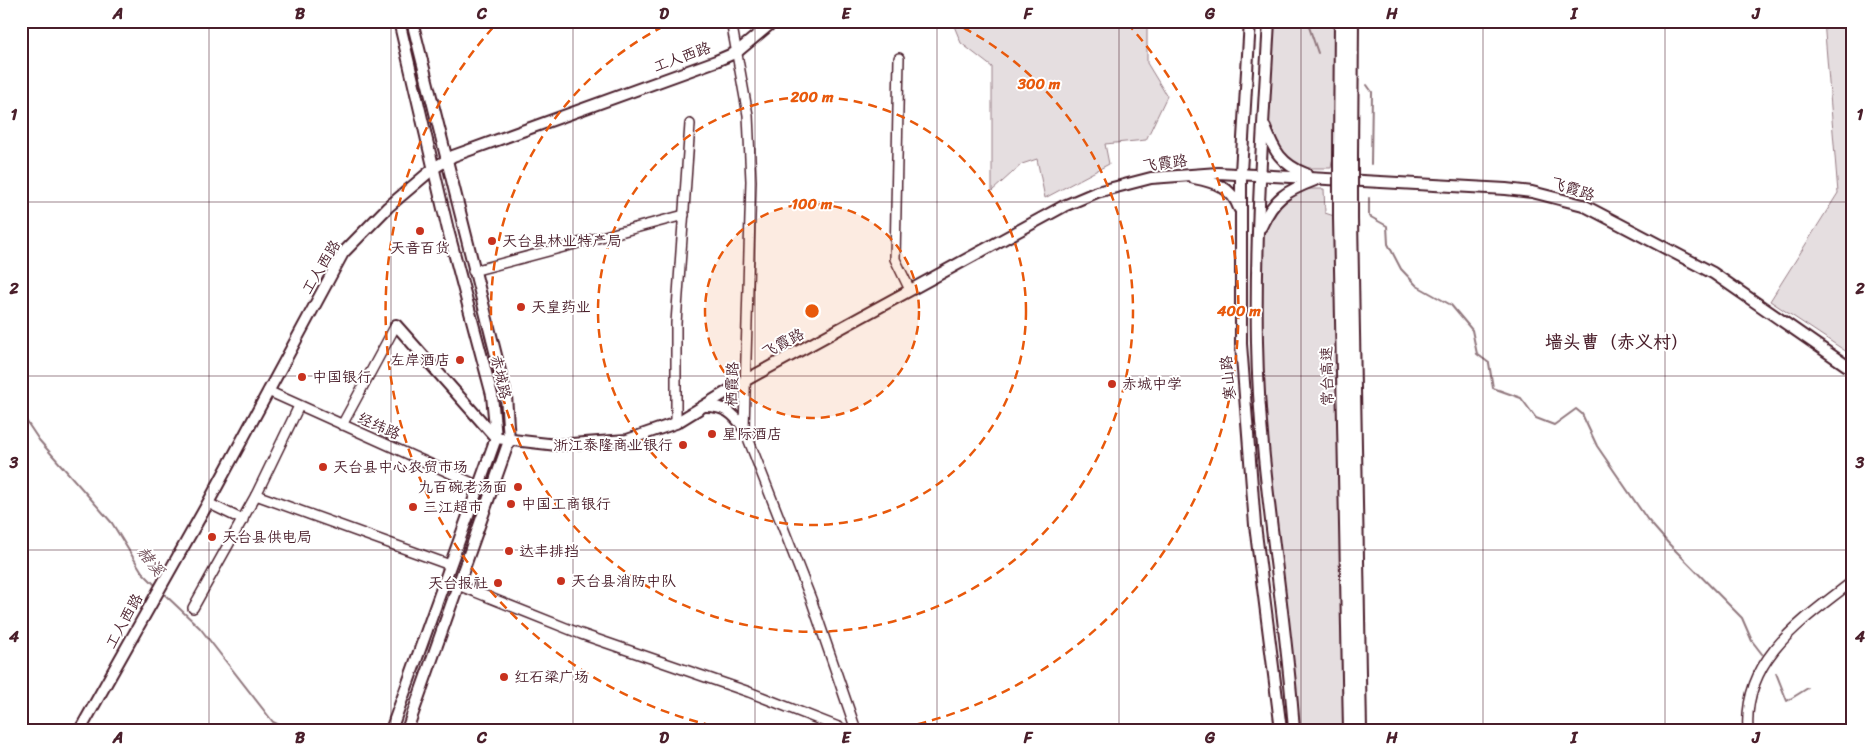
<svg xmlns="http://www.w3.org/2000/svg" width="1874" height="751" font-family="Sriracha,'LXGW WenKai TC',sans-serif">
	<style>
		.green { fill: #e5dee0; stroke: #987e86 }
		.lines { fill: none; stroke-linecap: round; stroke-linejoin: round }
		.stream { stroke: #91787e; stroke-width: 2 }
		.minor-casing { stroke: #4a1f2b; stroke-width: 12 }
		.major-casing { stroke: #4a1f2b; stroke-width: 14 }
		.highway-casing { stroke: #4a1f2b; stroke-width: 16 }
		.minor { stroke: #fff; stroke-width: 9 }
		.major { stroke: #fff; stroke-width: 10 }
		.highway { stroke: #fff; stroke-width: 12 }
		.highway-bridge-casing { stroke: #4a1f2b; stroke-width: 16; stroke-linecap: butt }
		.highway-bridge { stroke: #fff; stroke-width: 12 }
		.grid { fill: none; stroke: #4a1f2b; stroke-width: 1; stroke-opacity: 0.55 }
		.ring { fill: none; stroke: #e8590c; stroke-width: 2.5; stroke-dasharray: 9 6 }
		.poi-dot { fill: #c8321e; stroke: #fff; stroke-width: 2 }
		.labels { text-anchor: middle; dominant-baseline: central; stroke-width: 4; stroke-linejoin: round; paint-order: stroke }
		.street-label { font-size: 15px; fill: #4a1f2b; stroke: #fff }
		.poi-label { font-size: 15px; fill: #4a1f2b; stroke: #fff; text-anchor: start }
		.water-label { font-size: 16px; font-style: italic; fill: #74535c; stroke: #fff }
		.quarter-label { font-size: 18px; font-weight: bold; fill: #4a1f2b; stroke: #fff }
		.centre { fill: #e8590c; stroke: #fff; stroke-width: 2.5 }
		.ring-label { font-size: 15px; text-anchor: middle; font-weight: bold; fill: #e8590c; stroke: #fff; stroke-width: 4; stroke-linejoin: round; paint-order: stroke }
		.neatline { fill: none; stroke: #4a1f2b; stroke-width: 2 }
		.grid-label { font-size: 16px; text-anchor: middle; font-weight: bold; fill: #4a1f2b }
	</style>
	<rect width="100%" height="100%" fill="#fff"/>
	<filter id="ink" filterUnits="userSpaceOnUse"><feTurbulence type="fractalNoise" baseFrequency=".02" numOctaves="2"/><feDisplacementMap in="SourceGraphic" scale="10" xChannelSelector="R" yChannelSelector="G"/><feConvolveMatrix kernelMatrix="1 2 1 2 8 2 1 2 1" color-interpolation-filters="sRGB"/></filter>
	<g filter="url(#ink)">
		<g class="green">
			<path d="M952 21H1147V63L1167 96 1146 140 1105 144 1109 164 1045 198 1037 159 1022 164 992 191V67L961 43Z"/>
			<path d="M1269 21H1341L1340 155 1333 156 1331 168H1291L1264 122Z"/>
			<path d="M1824 21H1853V356L1770 301 1838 193Z"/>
			<path d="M1300 185 1308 189H1324L1325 213 1340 218 1350 730H1294L1264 443 1259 233 1267 213Z"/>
		</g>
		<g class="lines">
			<g class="stream">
				<path d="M1307 21 1318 53"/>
				<path d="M1367 85 1372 92 1371 164"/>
				<path d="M1369 198V216L1387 226 1388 244 1401 269 1417 286 1451 305 1472 330 1477 354 1489 363 1493 388 1521 398 1536 418 1554 425 1576 409 1582 414 1597 446 1647 519 1669 544 1742 618 1752 641 1762 654"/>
				<path d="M21 242V352"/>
				<path d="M21 388 23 416 39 440 112 523 142 572 157 587"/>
				<path d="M162 592 200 628 273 722 290 730"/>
				<path d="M1776 673 1787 701 1808 688"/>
			</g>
			<g class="minor-casing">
				<g id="minor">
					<path d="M731 21 748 115 751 181 744 428 811 599 856 730"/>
					<path d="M899 58 895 259 910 290"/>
					<path d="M473 271 684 215"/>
					<path d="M268 391 479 486"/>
					<path d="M676 423V323L690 124"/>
					<path d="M342 425 396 325"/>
					<path d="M256 495 450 565"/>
					<path d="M208 503 243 520"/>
					<path d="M458 585 581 634 749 692 846 730"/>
					<path d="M193 608 256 495 299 406"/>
					<path d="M1748 730C1743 658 1803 620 1853 581"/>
				</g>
			</g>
			<g class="major-casing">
				<g id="major">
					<path d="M1250 21 1241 172V344L1255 525 1281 730"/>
					<path d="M1269 21C1263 128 1255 235 1257 342 1259 472 1285 601 1294 730"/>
					<path d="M1265 127C1274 151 1281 164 1306 174"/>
					<path d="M1194 178C1214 182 1231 186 1239 208"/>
					<path d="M1261 227C1274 198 1286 191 1315 180"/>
					<path d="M396 325 496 438 557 445 627 440 676 423 746 380 1064 206 1097 192 1151 178 1218 173 1506 189 1532 192 1583 205 1713 273 1853 370"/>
					<path d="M706 406C725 406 733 413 744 428"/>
					<path d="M80 730 208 503 343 253 388 207 434 168 453 156 716 61 737 52 774 21"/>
					<path d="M391 730 496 438 492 395 448 230 399 21"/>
					<path d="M407 730 509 441 506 395 412 21"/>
				</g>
			</g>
			<g class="highway-casing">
				<g id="highway">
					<path d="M1340 155 1341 21"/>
					<path d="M1351 155 1352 21"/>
					<path d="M1340 218 1350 730"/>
					<path d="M1351 219 1360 730"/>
				</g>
			</g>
			<use href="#minor" class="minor"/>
			<use href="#major" class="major"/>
			<use href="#highway" class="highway"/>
			<g class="highway-bridge-casing">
				<g id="highway-bridge">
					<path d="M1340 155V218"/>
					<path d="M1351 155V219"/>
				</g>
			</g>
			<use href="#highway-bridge" class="highway-bridge"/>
		</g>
	</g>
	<path class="grid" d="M209 21V730M391 21V730M573 21V730M755 21V730M937 21V730M1119 21V730M1301 21V730M1483 21V730M1665 21V730M21 202H1853M21 376H1853M21 550H1853"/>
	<circle cx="812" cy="311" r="107" fill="#e8590c" fill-opacity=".12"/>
	<g class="ring">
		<circle cx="812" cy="311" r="107"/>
		<circle cx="812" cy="311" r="214"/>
		<path d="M950 21A321 321 0 1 1 674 21"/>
		<path d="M727 729A427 427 0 0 1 497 23M1127 23A427 427 0 0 1 897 729"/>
	</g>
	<g class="poi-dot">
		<circle cx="420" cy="231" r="5"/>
		<circle cx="492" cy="241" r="5"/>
		<circle cx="521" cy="307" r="5"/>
		<circle cx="460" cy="360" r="5"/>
		<circle cx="302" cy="377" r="5"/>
		<circle cx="1112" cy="384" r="5"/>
		<circle cx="712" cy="434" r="5"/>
		<circle cx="683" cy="445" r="5"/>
		<circle cx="323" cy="467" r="5"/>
		<circle cx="518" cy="487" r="5"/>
		<circle cx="511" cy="504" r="5"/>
		<circle cx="413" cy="507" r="5"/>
		<circle cx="212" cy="537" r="5"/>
		<circle cx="509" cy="551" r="5"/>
		<circle cx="561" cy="581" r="5"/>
		<circle cx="498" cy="583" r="5"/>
		<circle cx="504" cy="677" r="5"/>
	</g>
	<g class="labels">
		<g class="street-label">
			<text transform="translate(682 57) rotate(-20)">工人西路</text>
			<text transform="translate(1165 163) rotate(-7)">飞霞路</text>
			<text transform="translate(1573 189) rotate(18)">飞霞路</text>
			<text transform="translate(321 267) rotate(-59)">工人西路</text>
			<text transform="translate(783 343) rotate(-28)">飞霞路</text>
			<text transform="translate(1327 376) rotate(-91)">常台高速</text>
			<text transform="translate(501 377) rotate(77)">赤城路</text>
			<text transform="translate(1228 378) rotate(-95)">寒山路</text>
			<text transform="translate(732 384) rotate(-88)">栖霞路</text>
			<text transform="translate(379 426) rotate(24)">经纬路</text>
			<text transform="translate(124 621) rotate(-61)">工人西路</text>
		</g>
		<g class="poi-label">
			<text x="502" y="241">天台县林业特产局</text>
			<text x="420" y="248" text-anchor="middle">天音百货</text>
			<text x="531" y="307">天皇药业</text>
			<text x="450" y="360" text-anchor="end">左岸酒店</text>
			<text x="312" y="377">中国银行</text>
			<text x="1122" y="384">赤城中学</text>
			<text x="722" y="434">星际酒店</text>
			<text x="673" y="445" text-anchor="end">浙江泰隆商业银行</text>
			<text x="333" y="467">天台县中心农贸市场</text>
			<text x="508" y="487" text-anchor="end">九百碗老汤面</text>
			<text x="521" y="504">中国工商银行</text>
			<text x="423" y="507">三江超市</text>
			<text x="222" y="537">天台县供电局</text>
			<text x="519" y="551">达丰排挡</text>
			<text x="571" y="581">天台县消防中队</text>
			<text x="488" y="583" text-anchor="end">天台报社</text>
			<text x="514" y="677">红石梁广场</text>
		</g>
		<g class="water-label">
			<text transform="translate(151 561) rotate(52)">赭溪</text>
		</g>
		<g class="quarter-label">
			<text x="1617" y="342">墙头曹（赤义村）</text>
		</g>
	</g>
	<circle cx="812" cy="311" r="8" class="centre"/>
	<g class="ring-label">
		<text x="1039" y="89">300 m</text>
		<text x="812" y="102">200 m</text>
		<text x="812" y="209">100 m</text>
		<text x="1239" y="316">400 m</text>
	</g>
	<rect width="1874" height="751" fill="none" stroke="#fff" stroke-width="55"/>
	<rect x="28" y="28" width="1818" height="696" class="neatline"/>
	<g class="grid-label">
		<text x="118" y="19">A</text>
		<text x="300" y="19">B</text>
		<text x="482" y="19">C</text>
		<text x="664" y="19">D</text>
		<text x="846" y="19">E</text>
		<text x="1028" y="19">F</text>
		<text x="1210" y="19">G</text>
		<text x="1392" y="19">H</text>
		<text x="1574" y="19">I</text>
		<text x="1756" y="19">J</text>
		<text x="14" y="120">1</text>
		<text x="1860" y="120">1</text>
		<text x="14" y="294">2</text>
		<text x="1860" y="294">2</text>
		<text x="14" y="468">3</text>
		<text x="1860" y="468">3</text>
		<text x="14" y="642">4</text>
		<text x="1860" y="642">4</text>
		<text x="118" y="743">A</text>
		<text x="300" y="743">B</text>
		<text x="482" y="743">C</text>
		<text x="664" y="743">D</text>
		<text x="846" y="743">E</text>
		<text x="1028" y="743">F</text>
		<text x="1210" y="743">G</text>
		<text x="1392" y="743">H</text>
		<text x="1574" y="743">I</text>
		<text x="1756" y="743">J</text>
	</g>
</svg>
